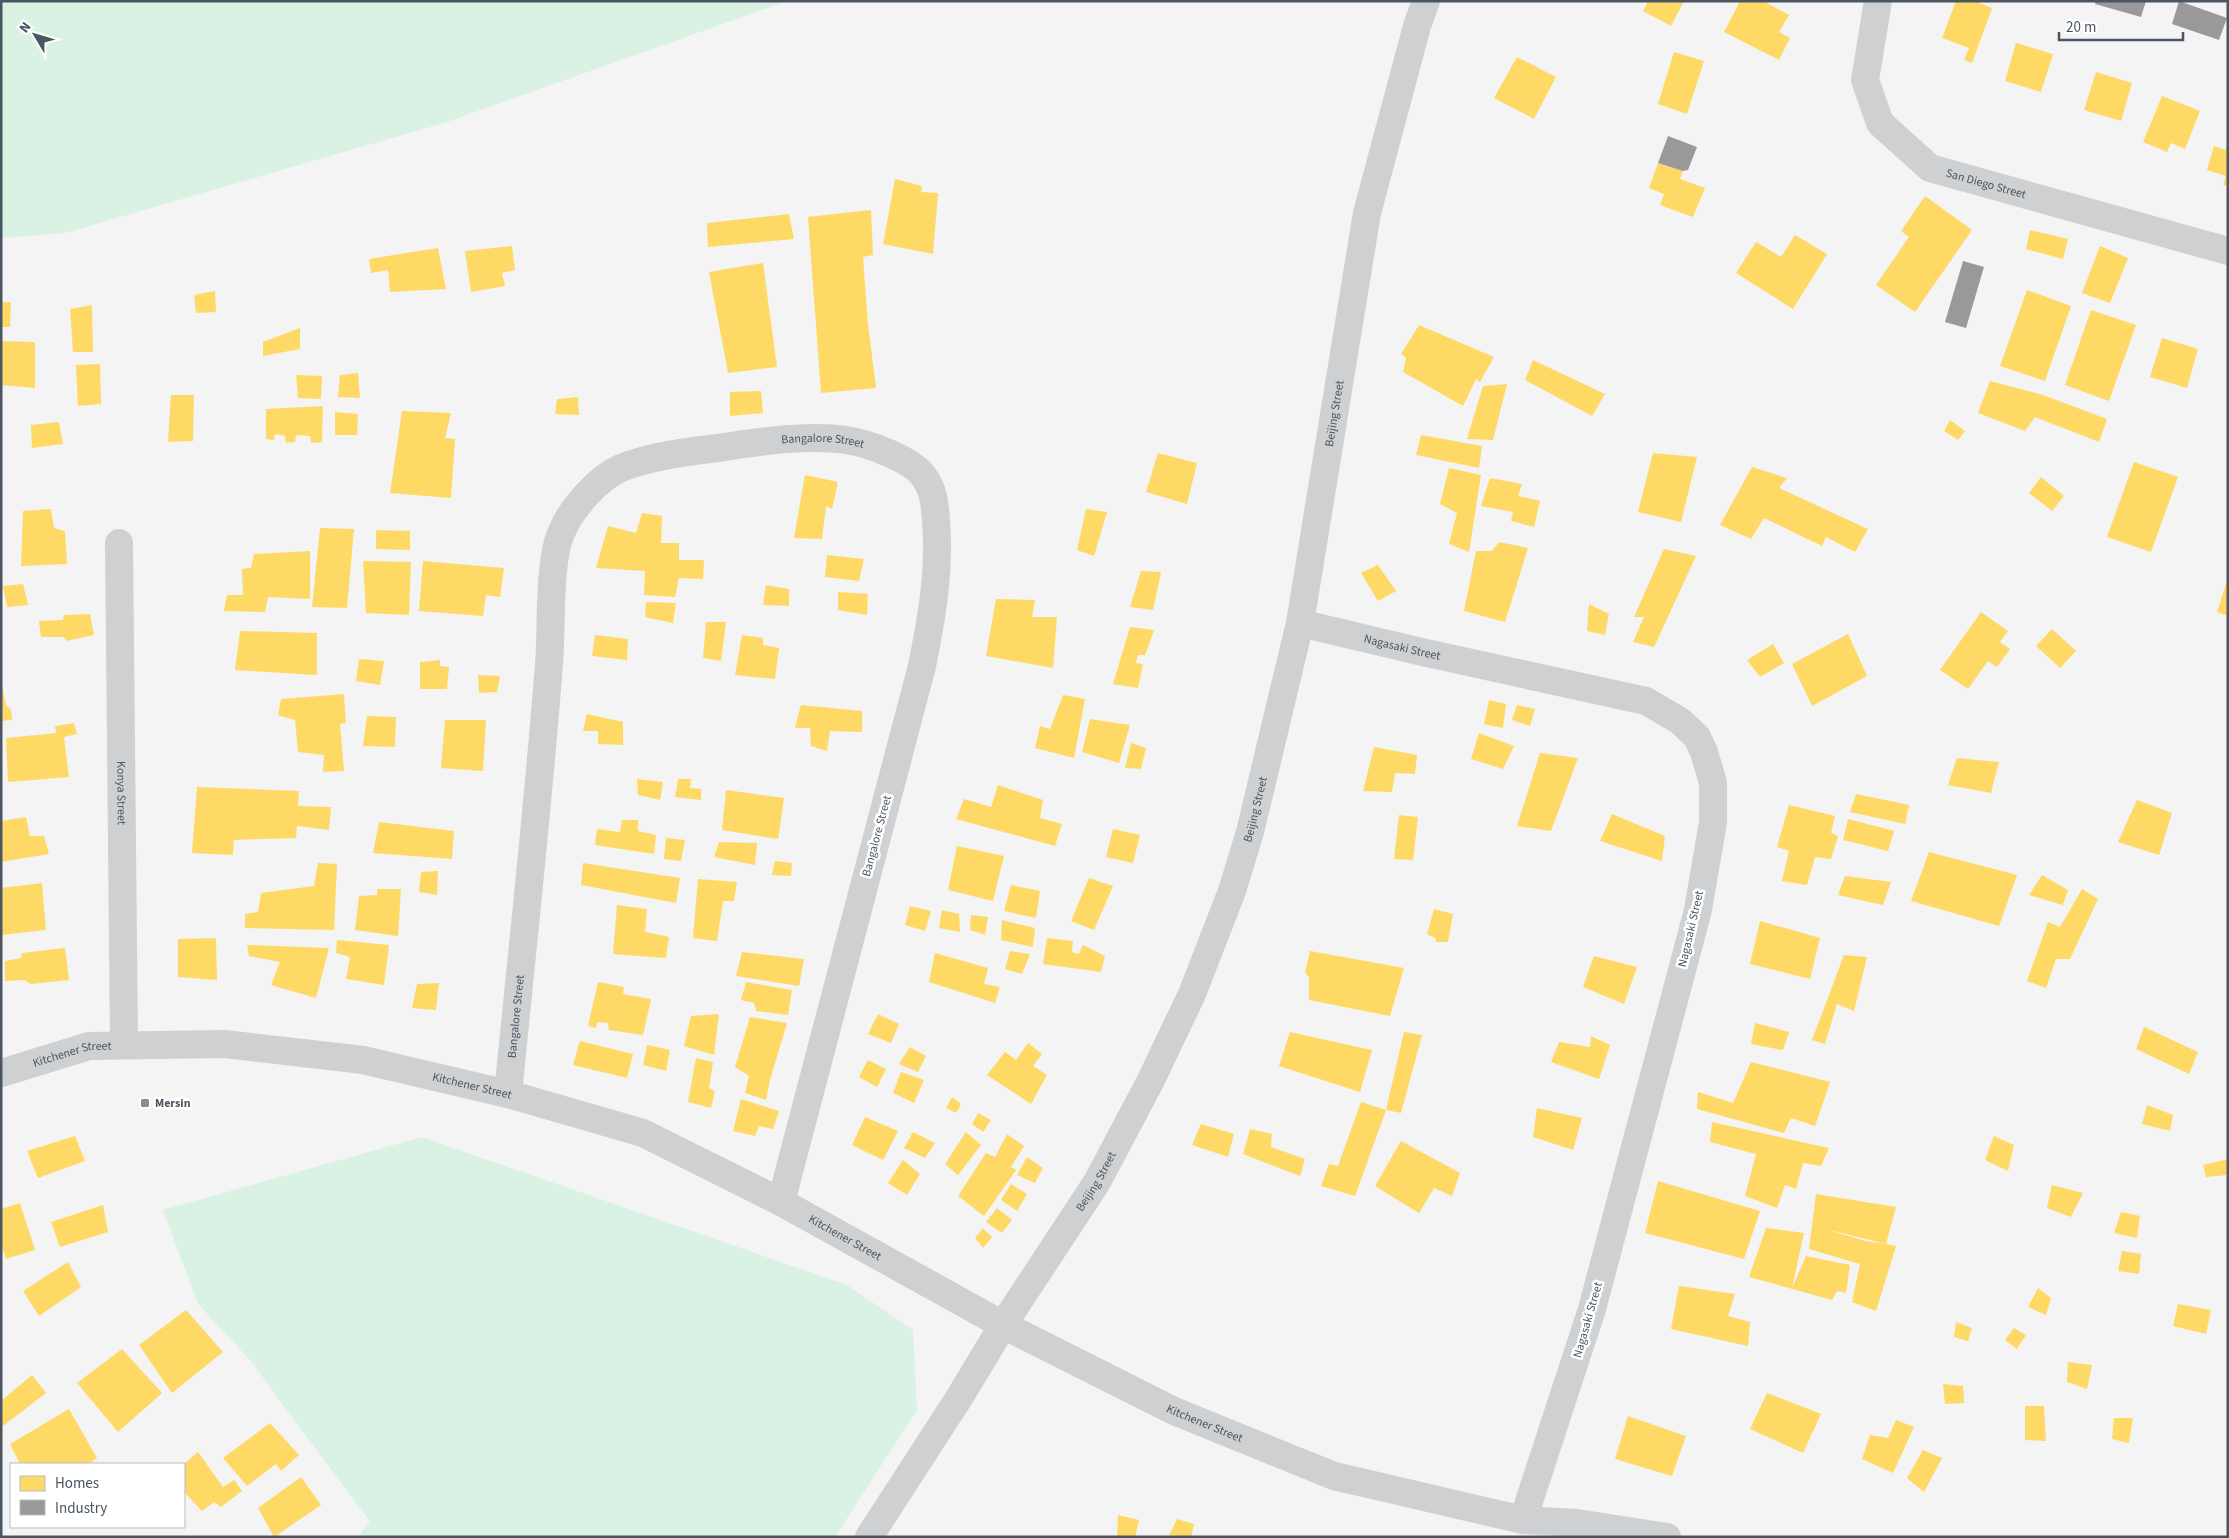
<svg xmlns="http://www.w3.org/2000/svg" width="2229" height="1538" font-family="'Source Sans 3',sans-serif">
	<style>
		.green { fill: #d9f2e3 }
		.homes { fill: #ffd966 }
		.industry { fill: #999 }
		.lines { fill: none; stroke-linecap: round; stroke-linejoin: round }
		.street { stroke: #ced0d2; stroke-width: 28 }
		.poi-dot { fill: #868d94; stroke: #fff; stroke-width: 2 }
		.labels { text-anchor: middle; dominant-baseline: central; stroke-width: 5; stroke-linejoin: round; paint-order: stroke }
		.street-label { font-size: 12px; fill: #4a5661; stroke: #fff }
		.poi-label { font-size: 12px; font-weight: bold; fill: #4a5661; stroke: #fff; text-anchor: start }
	</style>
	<rect width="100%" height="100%" fill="#f4f4f4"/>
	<g class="green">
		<path d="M1 1H787L447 122 65 233 1 238Z"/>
		<path d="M422 1137 847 1285 913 1330 917 1410 835 1537H358L370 1522 250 1360 198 1304 163 1210Z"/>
	</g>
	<g class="homes">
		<path d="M1648 1H1684L1671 26 1643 11Z"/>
		<path d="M1740 1H1763L1789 15 1779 32 1790 38 1779 60 1724 32Z"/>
		<path d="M1956 1H1975L1992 8 1972 63 1964 60 1969 48 1942 38Z"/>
		<path d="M2016 43 2053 54 2041 92 2005 81Z"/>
		<path d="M1674 52 1704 61 1687 114 1658 104Z"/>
		<path d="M1517 57 1556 77 1534 119 1494 98Z"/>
		<path d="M2096 72 2132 83 2121 121 2084 110Z"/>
		<path d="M2162 96 2200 111 2185 149 2171 143 2167 152 2143 142Z"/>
		<path d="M2228 141V186L2223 185 2226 176 2207 170 2214 146 2225 150Z"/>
		<path d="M1658 163 1683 171 1680 179 1705 188 1693 217 1660 205 1664 194 1649 188Z"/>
		<path d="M895 179 922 186 921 192 938 193 933 254 883 244Z"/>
		<path d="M1925 196 1972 230 1915 312 1876 285 1909 237 1901 231Z"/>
		<path d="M871 210 873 255 863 257 868 324 876 388 821 393 808 217Z"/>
		<path d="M789 214 794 239 708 247 707 223Z"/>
		<path d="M2030 230 2068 239 2063 259 2026 249Z"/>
		<path d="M1795 235 1827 254 1793 309 1736 273 1756 242 1781 257Z"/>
		<path d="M512 246 515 270 502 273 505 286 471 292 465 251Z"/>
		<path d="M2100 246 2128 258 2110 303 2082 293Z"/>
		<path d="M438 248 446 289 390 292 388 270 371 273 369 259Z"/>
		<path d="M763 263 777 367 728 373 709 272Z"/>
		<path d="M2027 290 2071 306 2045 381 2000 366Z"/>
		<path d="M215 291 216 312 196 313 194 295Z"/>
		<path d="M1 302H11L10 327H1Z"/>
		<path d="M92 305 93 352H73L70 309Z"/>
		<path d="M2091 310 2136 325 2109 401 2065 385Z"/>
		<path d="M1419 325 1494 357 1480 382 1476 379 1463 406 1403 372 1406 358 1401 354Z"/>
		<path d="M300 328V349L263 356V342Z"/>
		<path d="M2162 338 2198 349 2187 388 2150 377Z"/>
		<path d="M1 341 35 342V388L1 385Z"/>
		<path d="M1533 360 1605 394 1592 416 1525 380Z"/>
		<path d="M100 364 101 404 78 406 76 365Z"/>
		<path d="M358 373 360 398 338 397 340 375Z"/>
		<path d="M296 375 322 376 321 399 298 398Z"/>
		<path d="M1990 381 2043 395 2107 419 2099 442 2035 417 2025 431 1978 413Z"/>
		<path d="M1507 384 1493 440 1467 439 1483 386Z"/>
		<path d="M761 391 763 413 730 416V392Z"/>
		<path d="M171 395H194L193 441 168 442Z"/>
		<path d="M578 397 579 415 555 414 557 399Z"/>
		<path d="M323 406 322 442 311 443 310 436 296 435 295 442 286 443 285 436 275 434 274 440 266 439V409Z"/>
		<path d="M402 411 451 413 445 438 455 439 451 498 390 493Z"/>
		<path d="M335 412 358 414 357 435H335Z"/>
		<path d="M1950 420 1965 431 1958 440 1944 431Z"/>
		<path d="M59 422 63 444 32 448 31 425Z"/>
		<path d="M1421 435 1482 446 1479 468 1416 455Z"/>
		<path d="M1158 453 1197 463 1187 504 1146 492Z"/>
		<path d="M1653 453 1697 457 1681 522 1638 512Z"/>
		<path d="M2134 462 2178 477 2151 552 2107 537Z"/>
		<path d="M1752 467 1787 478 1779 488 1868 529 1855 552 1826 537 1822 546 1764 518 1751 539 1720 525Z"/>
		<path d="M1449 468 1481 475 1469 552 1449 544 1457 513 1440 504Z"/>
		<path d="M805 475 838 482 832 509 826 506 822 539 794 538Z"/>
		<path d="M2041 477 2064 496 2052 511 2029 493Z"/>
		<path d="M1490 478 1522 484 1518 496 1540 501 1534 527 1511 521 1513 512 1481 506Z"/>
		<path d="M51 509 54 528 65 531 67 564 21 566 23 511Z"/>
		<path d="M1086 509 1107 512 1094 556 1077 550Z"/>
		<path d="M642 513 662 516 661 543H679V560H704L703 579 679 578 675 597 644 595 645 571 596 568 608 526 636 533Z"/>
		<path d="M320 528 354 529 347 608 312 607Z"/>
		<path d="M376 530 410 531V550L376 549Z"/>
		<path d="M1499 542 1528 548 1505 622 1464 611 1476 551H1492Z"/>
		<path d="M1664 549 1696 556 1654 647 1633 642 1644 617H1634Z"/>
		<path d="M310 551V599L268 597 265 612 224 611 227 595H243L242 569 251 568 254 554Z"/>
		<path d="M827 555 864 559 859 581 825 577Z"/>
		<path d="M363 561 411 562 409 615 366 613Z"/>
		<path d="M423 561 504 568 500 597 486 595 483 616 419 611Z"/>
		<path d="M1378 565 1396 591 1378 601 1361 573Z"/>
		<path d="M1141 571 1161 572 1153 610 1130 607Z"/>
		<path d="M2227 581H2228V616L2217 612Z"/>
		<path d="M23 584 28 605 7 607 3 586Z"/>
		<path d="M766 585 789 589V606L763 605Z"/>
		<path d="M838 592 868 594 867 615 838 610Z"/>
		<path d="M996 599 1035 600 1032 617H1057L1053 668 986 656Z"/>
		<path d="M646 602 676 603 673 623 645 617Z"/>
		<path d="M1589 604 1609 614 1605 635 1587 631Z"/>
		<path d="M1981 612 2008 631 2000 642 2010 649 1997 667 1988 661 1968 689 1940 670Z"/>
		<path d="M90 614 94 635 66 641 64 637H41L39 621 63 620 64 615Z"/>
		<path d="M706 622H726L721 661 703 658Z"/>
		<path d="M1130 627 1154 630 1145 655H1138L1136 663 1143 664 1138 688 1113 684Z"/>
		<path d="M2052 629 2076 651 2060 668 2036 646Z"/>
		<path d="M240 631 317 633V675L235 670Z"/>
		<path d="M1848 634 1867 676 1812 706 1792 664Z"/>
		<path d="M595 635 628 639 627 660 592 656Z"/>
		<path d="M742 635 763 638V645L779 648 775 679 735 675Z"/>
		<path d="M1773 644 1784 663 1760 677 1747 660Z"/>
		<path d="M359 659 384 661 380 685 356 681Z"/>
		<path d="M440 660V666L449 667 447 689H420V662Z"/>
		<path d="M478 675 500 676 497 692 479 693Z"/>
		<path d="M1 681 6 705 11 710 12 720 1 721Z"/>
		<path d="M344 694 346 723 340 724 344 771 323 772 324 755 298 752 295 720 278 715 281 699Z"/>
		<path d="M1063 695 1085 699 1074 758 1035 748 1040 726 1050 729Z"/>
		<path d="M1489 700 1506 704 1503 728 1484 724Z"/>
		<path d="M801 705 862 711V732L830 731 827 751 811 746 810 728H795Z"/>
		<path d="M1517 705 1535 709 1530 726 1512 720Z"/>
		<path d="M587 714 623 722V745L598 744V731H583Z"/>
		<path d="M367 716 396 717 395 747 363 746Z"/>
		<path d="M1090 719 1130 725 1119 763 1082 752Z"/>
		<path d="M445 720H486L483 771 441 768Z"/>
		<path d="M74 723 77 734 64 737 69 777 8 782 6 738 56 733 55 726Z"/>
		<path d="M1479 733 1514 746 1503 769 1471 759Z"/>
		<path d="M1131 743 1146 748 1141 769 1125 768Z"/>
		<path d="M1374 747 1417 755 1415 774 1395 773 1392 792 1363 791Z"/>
		<path d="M1540 753 1578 758 1551 831 1517 826Z"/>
		<path d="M1957 758 1999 762 1991 793 1948 785Z"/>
		<path d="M637 779 663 782 660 800 638 795Z"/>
		<path d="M678 779H691L690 788 701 789V800L675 797Z"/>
		<path d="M998 785 1043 800 1040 818 1062 824 1055 846 956 819 964 799 991 807Z"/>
		<path d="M197 787 299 791 298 806 331 807 329 830 297 826 296 838 234 840 233 855 192 853Z"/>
		<path d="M726 790 784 798 778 839 722 830Z"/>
		<path d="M1856 794 1909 805 1905 824 1850 812Z"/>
		<path d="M2137 800 2172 813 2159 855 2118 842Z"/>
		<path d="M1789 805 1835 816 1831 833 1838 836 1831 859 1815 857 1807 885 1782 881 1789 851 1777 847Z"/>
		<path d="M1612 814 1665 836 1662 861 1600 841Z"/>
		<path d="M1399 815 1418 817 1413 860 1394 859Z"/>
		<path d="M26 817 30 836H44L49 854 1 862V821Z"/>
		<path d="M1848 819 1894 831 1888 851 1843 840Z"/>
		<path d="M622 820H638V831L656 835 654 854 595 845 597 829 620 832Z"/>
		<path d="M379 822 454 831 452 859 373 853Z"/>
		<path d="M1113 829 1140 835 1133 863 1106 857Z"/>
		<path d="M666 838 685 840 681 861 664 859Z"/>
		<path d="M719 842 757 843 755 865 714 857Z"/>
		<path d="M957 846 1004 856 993 901 948 890Z"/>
		<path d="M1929 852 2017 875 1999 926 1911 901Z"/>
		<path d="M775 861 792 863 791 876 772 875Z"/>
		<path d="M318 863 337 864 334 930 245 928V914L258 912 261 893 314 886Z"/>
		<path d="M583 863 680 878 676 903 581 885Z"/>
		<path d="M438 871 437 895 419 892 421 872Z"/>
		<path d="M2042 875 2068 890 2063 905 2029 895Z"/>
		<path d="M1845 876 1891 882 1883 905 1838 895Z"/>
		<path d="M1089 878 1113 886 1094 930 1071 921Z"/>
		<path d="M698 879 737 882 734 901H723L717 941 693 938Z"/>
		<path d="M42 883 46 930 1 935V888Z"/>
		<path d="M1011 885 1040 891 1036 918 1004 911Z"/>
		<path d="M377 889H401L398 936 355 930 359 896 377 895Z"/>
		<path d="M2082 889 2098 899 2070 959H2056L2046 988 2027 981 2048 922 2060 927Z"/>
		<path d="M617 905 647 909 645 932 669 937 666 958 613 954Z"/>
		<path d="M910 906 931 911 925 931 905 925Z"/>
		<path d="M1434 909 1453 914 1448 942H1436L1435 938 1427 934Z"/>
		<path d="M942 910 959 914 960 932 939 928Z"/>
		<path d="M971 915 988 917 985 935 970 930Z"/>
		<path d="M1002 920 1035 928 1033 947 1001 940Z"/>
		<path d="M1760 921 1820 938 1810 979 1750 964Z"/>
		<path d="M216 938 217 980 178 977V939Z"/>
		<path d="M1047 938 1073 941 1072 952 1079 954 1083 945 1105 956 1101 972 1043 964Z"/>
		<path d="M337 940 389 945 384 985 346 979 350 957 336 953Z"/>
		<path d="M247 945 329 948 316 998 271 985 280 962 249 956Z"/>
		<path d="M65 948 69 980 31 984 24 980 5 981V961L21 958 22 953Z"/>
		<path d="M1010 951 1030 954 1022 974 1005 969Z"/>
		<path d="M1310 951 1404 968 1390 1016 1309 1000V977L1305 973Z"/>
		<path d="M742 952 804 959 799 986 736 976Z"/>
		<path d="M935 953 988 968 984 984 1000 987 995 1003 929 982Z"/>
		<path d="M1844 955 1867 957 1854 1011 1837 1004 1825 1044 1812 1040Z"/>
		<path d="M1594 956 1637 967 1624 1004 1583 987Z"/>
		<path d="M598 982 624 987 623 994 651 999 643 1035 609 1030 608 1023 597 1022 596 1028 588 1026Z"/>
		<path d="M746 982 792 990 788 1015 756 1011 754 1003 741 1000Z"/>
		<path d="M439 983 436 1010 412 1008 417 984Z"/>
		<path d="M719 1014 714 1055 684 1046 691 1016Z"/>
		<path d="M878 1014 899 1024 891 1043 868 1034Z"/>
		<path d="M750 1017 787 1023 770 1080 766 1100 745 1093 749 1076 735 1067Z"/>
		<path d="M1755 1023 1789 1032 1783 1050 1751 1044Z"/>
		<path d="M2144 1027 2198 1052 2189 1074 2136 1049Z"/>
		<path d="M1290 1032 1372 1050 1360 1092 1279 1066Z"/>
		<path d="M1404 1032 1422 1035 1401 1113 1386 1110 1355 1196 1321 1186 1329 1164 1338 1166 1361 1102 1386 1110Z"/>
		<path d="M1591 1036 1610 1045 1599 1079 1551 1062 1559 1042 1590 1047Z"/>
		<path d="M580 1041 633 1054 627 1078 573 1065Z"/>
		<path d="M1028 1043 1042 1054 1033 1066 1047 1075 1031 1104 987 1075 1005 1052 1016 1060Z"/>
		<path d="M647 1045 670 1050 666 1071 643 1065Z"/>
		<path d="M910 1047 926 1056 918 1072 899 1064Z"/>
		<path d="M696 1058 713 1062 709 1088 715 1091 711 1108 688 1102Z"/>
		<path d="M868 1060 886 1069 877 1087 859 1077Z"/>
		<path d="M1751 1062 1830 1082 1815 1126 1791 1118 1784 1133 1697 1109 1698 1092 1733 1103Z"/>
		<path d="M901 1072 924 1080 914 1103 893 1093Z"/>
		<path d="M952 1097 961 1104 956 1113 946 1108Z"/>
		<path d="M741 1099 779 1111 773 1129 759 1126 755 1136 733 1131Z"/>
		<path d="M2147 1105 2173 1115 2170 1131 2142 1124Z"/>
		<path d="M1537 1108 1582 1118 1573 1150 1533 1137Z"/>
		<path d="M978 1113 991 1120 983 1132 972 1124Z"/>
		<path d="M865 1117 898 1131 883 1160 852 1145Z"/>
		<path d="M1712 1122 1829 1148 1821 1166 1803 1163 1796 1189 1785 1185 1777 1208 1745 1196 1756 1154 1710 1142Z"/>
		<path d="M1201 1124 1234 1134 1228 1157 1192 1145Z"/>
		<path d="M1250 1129 1272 1134 1271 1147 1305 1159 1300 1176 1243 1154Z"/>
		<path d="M913 1132 935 1143 925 1158 904 1148Z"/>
		<path d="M966 1132 981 1145 958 1175 945 1164Z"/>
		<path d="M1007 1134 1024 1146 1011 1167 1016 1170 984 1216 958 1196 986 1153 995 1157Z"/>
		<path d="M75 1136 85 1161 38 1178 27 1151Z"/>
		<path d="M1994 1136 2014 1145 2008 1171 1985 1160Z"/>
		<path d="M1401 1141 1460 1173 1452 1196 1434 1188 1419 1213 1375 1186Z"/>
		<path d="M1027 1157 1043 1168 1035 1183 1017 1175Z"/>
		<path d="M2228 1159V1175L2206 1177 2203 1165Z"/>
		<path d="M903 1160 920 1174 907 1195 888 1183Z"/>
		<path d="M1658 1181 1760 1211 1744 1259 1645 1233Z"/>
		<path d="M1011 1184 1027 1194 1017 1211 1001 1200Z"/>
		<path d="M2052 1185 2083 1193 2071 1217 2047 1208Z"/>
		<path d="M1816 1194 1896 1207 1886 1244 1825 1229 1865 1241 1886 1244 1896 1246 1876 1311 1852 1302 1860 1264 1809 1249Z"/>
		<path d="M20 1203 35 1250 6 1259 1 1244V1209Z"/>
		<path d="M103 1205 108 1232 60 1247 51 1222Z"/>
		<path d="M997 1208 1012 1220 1002 1233 986 1222Z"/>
		<path d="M2121 1212 2140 1216 2137 1238 2114 1233Z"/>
		<path d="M983 1228 992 1237 983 1248 975 1238Z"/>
		<path d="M1766 1228 1804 1233 1792 1288 1806 1256 1850 1265 1846 1293 1837 1291 1832 1300 1749 1277Z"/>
		<path d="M2122 1251 2141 1254 2139 1274 2118 1271Z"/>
		<path d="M68 1262 81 1287 39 1316 23 1291Z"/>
		<path d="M1679 1286 1735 1294 1728 1316 1750 1322 1748 1346 1671 1329Z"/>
		<path d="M2038 1288 2051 1298 2046 1315 2028 1307Z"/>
		<path d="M2178 1304 2211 1310 2206 1334 2173 1326Z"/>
		<path d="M186 1310 223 1352 172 1393 139 1345Z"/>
		<path d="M1956 1322 1972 1328 1968 1341 1954 1337Z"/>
		<path d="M2014 1328 2026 1335 2017 1349 2005 1340Z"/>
		<path d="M122 1349 162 1393 118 1432 77 1383Z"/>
		<path d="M2068 1362 2092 1365 2087 1389 2067 1382Z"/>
		<path d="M32 1375 46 1393 3 1426 1 1424V1401Z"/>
		<path d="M1943 1384 1963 1386 1964 1403 1945 1404Z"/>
		<path d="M1767 1393 1821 1414 1803 1453 1750 1429Z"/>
		<path d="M2025 1406H2044L2046 1441 2025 1440Z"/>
		<path d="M69 1409 97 1458 89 1464H20L10 1444Z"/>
		<path d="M1628 1416 1686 1436 1672 1476 1615 1459Z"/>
		<path d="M2114 1418H2133L2129 1443 2112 1439Z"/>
		<path d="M1896 1420 1914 1427 1893 1473 1862 1459 1870 1435 1888 1438Z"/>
		<path d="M270 1423 299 1455 281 1471 276 1464 247 1486 223 1458Z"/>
		<path d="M1923 1450 1942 1458 1924 1492 1907 1478Z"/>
		<path d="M198 1452 223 1487 234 1480 242 1491 221 1507 214 1502 202 1511 184 1492V1464Z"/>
		<path d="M301 1477 321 1505 274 1537 258 1508Z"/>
		<path d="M1118 1515 1139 1520 1135 1537H1117Z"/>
		<path d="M1177 1519 1194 1524 1191 1537 1169 1535Z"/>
	</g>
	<g class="industry">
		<path d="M2096 1H2146L2141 17 2095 4Z"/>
		<path d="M2179 1 2227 18 2219 40 2172 24Z"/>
		<path d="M1668 136 1697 147 1688 170 1683 171 1658 163Z"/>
		<path d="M1963 261 1984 267 1966 328 1945 322Z"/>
	</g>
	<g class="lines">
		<g class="street">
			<path id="s1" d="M1878 1 1865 80 1880 123 1930 168 2228 251"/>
			<path id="s2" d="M119 543 124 1044"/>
			<path id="s3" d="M1300 623 1422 652 1646 701 1680 721 1697 737 1704 752 1713 783V822L1698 910 1592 1309 1523 1520"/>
			<path id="s4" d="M1 1073 89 1046 225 1044 363 1060 508 1094 643 1133 781 1202 1003 1325 1174 1411 1334 1476 1523 1520 1577 1523 1667 1537"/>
			<path id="s5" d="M508 1094C522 951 538 808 549 664 552 629 548 560 562 531 571 509 599 477 621 468 651 456 686 452 718 448 757 442 807 434 846 440 867 443 912 459 924 477 934 490 935 506 936 521 940 572 932 616 922 666L781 1202"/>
			<path id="s6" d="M869 1537 959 1398 1003 1325 1097 1182 1150 1082 1192 994 1232 891 1250 832 1300 623 1367 213 1417 26 1426 1"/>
		</g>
	</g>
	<rect class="poi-dot" x="140" y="1098" width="10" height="10" rx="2.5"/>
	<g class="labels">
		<g class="street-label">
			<text stroke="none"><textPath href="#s1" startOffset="251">San Diego Street</textPath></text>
			<text stroke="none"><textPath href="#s6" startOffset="1232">Beijing Street</textPath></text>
			<text stroke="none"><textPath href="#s5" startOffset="859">Bangalore Street</textPath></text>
			<text stroke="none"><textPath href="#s3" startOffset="105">Nagasaki Street</textPath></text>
			<text stroke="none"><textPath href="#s2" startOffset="250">Konya Street</textPath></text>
			<text stroke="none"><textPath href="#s6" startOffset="828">Beijing Street</textPath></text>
			<text transform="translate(877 836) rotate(-75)">Bangalore Street</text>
			<text transform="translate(1691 929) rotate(-77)">Nagasaki Street</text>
			<text stroke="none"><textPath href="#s5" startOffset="78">Bangalore Street</textPath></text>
			<text stroke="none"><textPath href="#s4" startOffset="74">Kitchener Street</textPath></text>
			<text stroke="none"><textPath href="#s4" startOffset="479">Kitchener Street</textPath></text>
			<text stroke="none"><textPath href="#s6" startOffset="422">Beijing Street</textPath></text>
			<text stroke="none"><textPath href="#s4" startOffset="884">Kitchener Street</textPath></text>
			<text transform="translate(1588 1320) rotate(-74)">Nagasaki Street</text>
			<text stroke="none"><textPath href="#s4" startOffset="1289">Kitchener Street</textPath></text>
		</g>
		<g class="poi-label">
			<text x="155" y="1103">Mersin</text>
		</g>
	</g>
	<rect width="2229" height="1538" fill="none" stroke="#4a5661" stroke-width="5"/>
	<rect x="10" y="1463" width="175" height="65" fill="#ffffff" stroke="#b7bbc0"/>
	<rect x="20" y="1476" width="25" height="15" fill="#ffd966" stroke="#b7bbc0"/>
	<text x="55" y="1488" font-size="15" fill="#4a5661">Homes</text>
	<rect x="20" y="1500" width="25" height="15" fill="#999999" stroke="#b7bbc0"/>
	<text x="55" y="1513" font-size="15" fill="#4a5661">Industry</text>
	<g transform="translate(35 35) rotate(308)" stroke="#ffffff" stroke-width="4" paint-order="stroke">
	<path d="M0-4L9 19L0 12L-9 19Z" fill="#4a5661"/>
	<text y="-8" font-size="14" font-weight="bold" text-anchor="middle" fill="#4a5661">N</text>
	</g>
	<path d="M2059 32v8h124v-8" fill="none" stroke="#4a5661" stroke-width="2.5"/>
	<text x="2066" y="32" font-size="15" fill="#4a5661" stroke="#ffffff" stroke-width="4" paint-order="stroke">20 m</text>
</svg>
